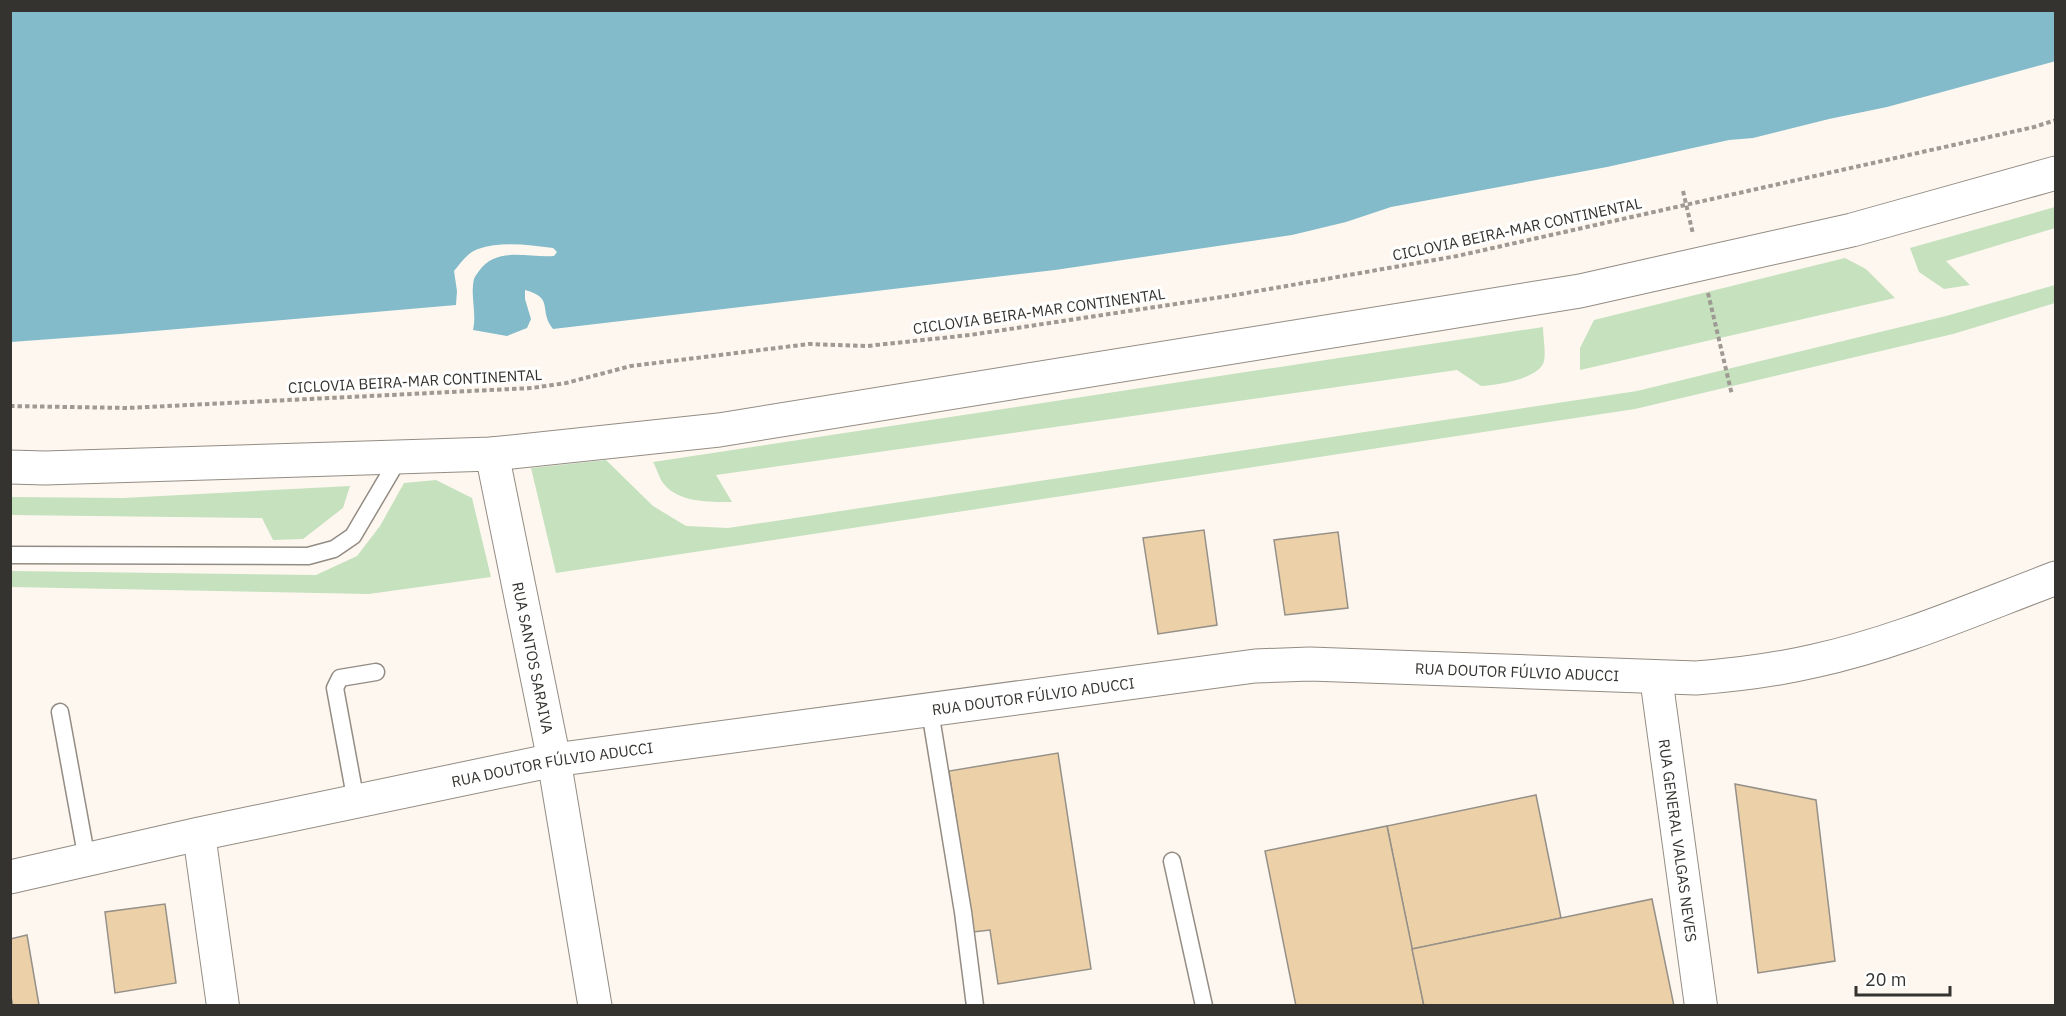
<svg xmlns="http://www.w3.org/2000/svg" width="2066" height="1016" font-family="'IBM Plex Sans',sans-serif">
	<style>
		.green { fill: #c5e1be }
		.water { fill: #83bbca }
		.building { fill: #ecd0a8; stroke: #959088; stroke-width: 1.5 }
		.lines { fill: none; stroke-linecap: round; stroke-linejoin: round }
		.lane-casing { stroke: #928c84; stroke-width: 19 }
		.street-casing { stroke: #928c84; stroke-width: 34 }
		.secondary-casing { stroke: #928c84; stroke-width: 35 }
		.primary-casing { stroke: #928c84; stroke-width: 35 }
		.path { stroke: #9e9993; stroke-width: 4; stroke-dasharray: 4.5 3; stroke-linecap: butt }
		.lane { stroke: #fff; stroke-width: 16 }
		.street { stroke: #fff; stroke-width: 32 }
		.secondary { stroke: #fff; stroke-width: 33 }
		.primary { stroke: #fff; stroke-width: 33 }
		.labels { text-anchor: middle; dominant-baseline: central; stroke-width: 6; stroke-linejoin: round; paint-order: stroke }
		.street-label { font-size: 15px; fill: #35332f; stroke: #fff }
	</style>
	<rect width="100%" height="100%" fill="#fef7ef"/>
	<g class="green">
		<path d="M2055 207V228L1946 261 1970 285 1944 289 1919 272 1910 248Z"/>
		<path d="M1845 258 1866 269 1895 298 1580 370V348L1594 320Z"/>
		<path d="M2055 285V303L1953 334 1635 409 556 573 531 468 606 460 653 506 686 526 728 528 1637 391 1946 316Z"/>
		<path d="M1543 327C1543 337 1546 351 1544 361 1540 379 1496 385 1481 386L1457 370 716 475 732 502C709 502 675 503 661 480 658 474 656 467 653 462Z"/>
		<path d="M436 480 472 498 491 577 369 594 11 587V571L316 575 357 556 380 526 404 483Z"/>
		<path d="M350 486 343 508 303 539 273 540 262 518 11 515V497L123 498Z"/>
	</g>
	<path class="water" d="M11 10H2055L2056 61 1887 107 1829 119 1753 138 1729 140 1607 167 1391 207 1346 222 1292 235 1055 270 553 329C538 310 555 298 525 290V299L531 319 527 328 507 336 473 330C477 313 470 297 474 279 475 276 477 274 479 271 497 246 528 258 554 256L557 252 553 248C529 245 501 241 478 249 468 252 460 264 454 271L457 291 456 305 120 334 11 342Z"/>
	<g class="building">
		<path d="M1204 530 1217 625 1158 634 1143 538Z"/>
		<path d="M1338 532 1348 608 1285 615 1274 540Z"/>
		<path d="M1058 753 1091 969 998 984 990 930 973 932 949 771Z"/>
		<path d="M1735 784 1816 800 1835 961 1758 973Z"/>
		<path d="M1536 795 1561 918 1412 949 1387 826Z"/>
		<path d="M1387 826 1424 1006H1296L1265 851Z"/>
		<path d="M1652 899 1674 1006H1424L1412 949Z"/>
		<path d="M165 904 176 983 115 993 105 912Z"/>
		<path d="M27 935 39 1005 13 1006 10 992V939Z"/>
	</g>
	<g class="lines">
		<g class="lane-casing">
			<g id="lane">
				<path d="M10 555 308 556 334 549 353 536 399 458"/>
				<path d="M930 711 963 912 975 1006"/>
				<path d="M60 712 87 860"/>
				<path d="M356 802 335 688 340 678 376 672"/>
				<path d="M1172 861 1204 1006"/>
			</g>
		</g>
		<g class="street-casing">
			<g id="street">
				<path id="s1" d="M1656 677 1701 1006"/>
				<path d="M199 834 223 1006"/>
			</g>
		</g>
		<g class="secondary-casing">
			<g id="secondary">
				<path id="s2" d="M492 454 554 760 595 1006"/>
			</g>
		</g>
		<g class="primary-casing">
			<g id="primary">
				<path d="M10 467 45 468 492 454 719 430 1580 291 1852 230 2056 173"/>
				<path id="s3" d="M10 877 199 834 554 760 1255 666 1310 664 1696 678C1736 675 1775 670 1814 661 1897 643 1976 608 2056 578"/>
			</g>
		</g>
		<g class="path">
			<path d="M1683 191 1693 234"/>
			<path d="M1708 293 1732 395"/>
			<path d="M10 406 127 408 532 388 566 383 631 366 809 344 867 346 970 335 1235 295 1457 256 2034 127 2056 120"/>
		</g>
		<use href="#lane" class="lane"/>
		<use href="#street" class="street"/>
		<use href="#secondary" class="secondary"/>
		<use href="#primary" class="primary"/>
	</g>
	<g class="labels">
		<g class="street-label">
			<text transform="translate(1517 229) rotate(-12)">CICLOVIA BEIRA-MAR CONTINENTAL</text>
			<text transform="translate(1039 311) rotate(-8)">CICLOVIA BEIRA-MAR CONTINENTAL</text>
			<text transform="translate(415 381) rotate(-3)">CICLOVIA BEIRA-MAR CONTINENTAL</text>
			<text stroke="none"><textPath href="#s2" startOffset="208">RUA SANTOS SARAIVA</textPath></text>
			<text stroke="none"><textPath href="#s3" startOffset="1526">RUA DOUTOR FÚLVIO ADUCCI</textPath></text>
			<text stroke="none"><textPath href="#s3" startOffset="1040">RUA DOUTOR FÚLVIO ADUCCI</textPath></text>
			<text stroke="none"><textPath href="#s3" startOffset="554">RUA DOUTOR FÚLVIO ADUCCI</textPath></text>
			<text stroke="none"><textPath href="#s1" startOffset="165">RUA GENERAL VALGAS NEVES</textPath></text>
		</g>
	</g>
	<rect width="2066" height="1016" fill="none" stroke="#35332f" stroke-width="24"/>
	<path d="M1856 986v9h94v-9" fill="none" stroke="#35332f" stroke-width="3"/>
	<text x="1865" y="986" font-size="18" fill="#35332f" stroke="#ffffff" stroke-width="4.5" paint-order="stroke">20 m</text>
</svg>
